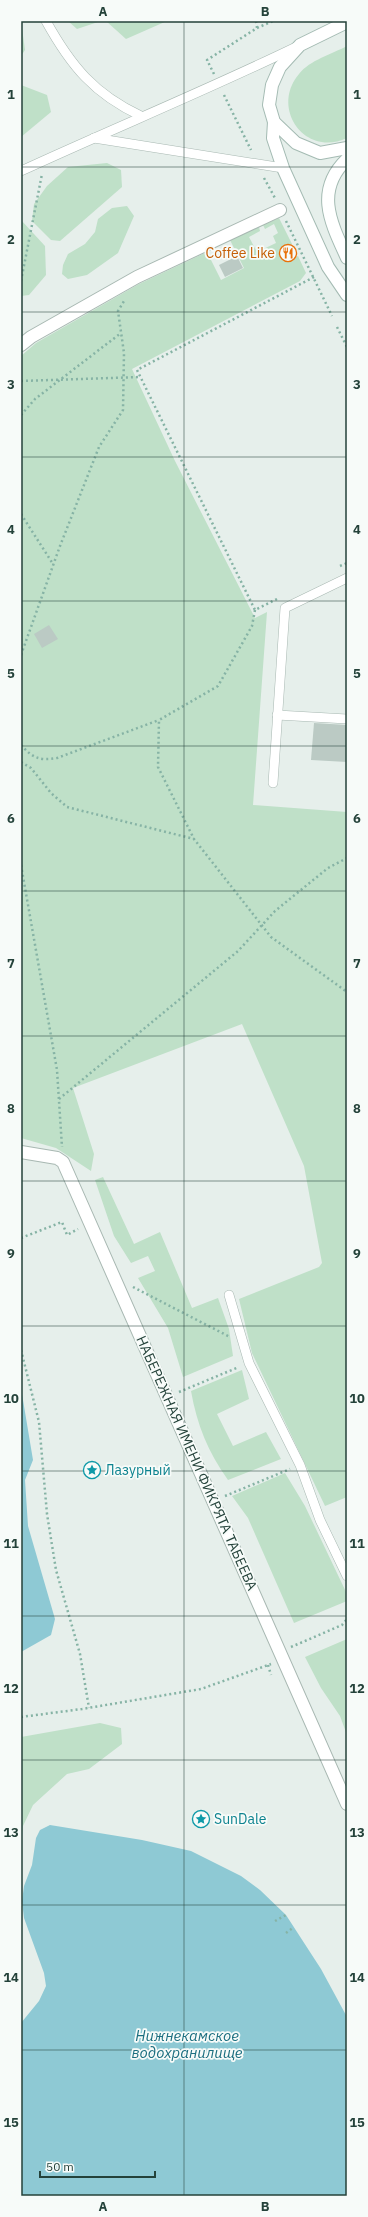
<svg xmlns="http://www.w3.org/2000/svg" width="368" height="2217" font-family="'IBM Plex Sans',sans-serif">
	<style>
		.green { fill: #bfe0c8 }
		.water { fill: #8ec9d4 }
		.building { fill: #bbcac4 }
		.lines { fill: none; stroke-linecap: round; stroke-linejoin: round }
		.lane-casing { stroke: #a8b8b2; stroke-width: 10 }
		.street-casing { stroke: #a8b8b2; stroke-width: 14 }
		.secondary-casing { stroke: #a4bbb3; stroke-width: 14 }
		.path { stroke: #86b3a5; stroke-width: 2.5; stroke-dasharray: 2 3; stroke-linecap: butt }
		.lane { stroke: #fff; stroke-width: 9 }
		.street { stroke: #fff; stroke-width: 12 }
		.secondary { stroke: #fff; stroke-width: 12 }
		.grid { fill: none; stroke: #24423a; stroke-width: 1; stroke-opacity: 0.55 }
		.labels { text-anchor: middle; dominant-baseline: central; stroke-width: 3.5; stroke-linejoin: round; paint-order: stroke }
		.food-label { font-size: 14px; fill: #c56008; stroke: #f7fbf9; text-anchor: end }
		.street-label { font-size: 14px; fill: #24423a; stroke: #f7fbf9 }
		.culture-label { font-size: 14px; fill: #0d838f; stroke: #f7fbf9; text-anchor: start }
		.water-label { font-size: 15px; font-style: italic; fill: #1c6f80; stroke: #f7fbf9 }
		.neatline { fill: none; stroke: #24423a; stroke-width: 1.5 }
		.grid-label { font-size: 13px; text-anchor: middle; font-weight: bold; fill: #24423a }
	</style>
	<rect width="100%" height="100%" fill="#e6efeb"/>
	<g class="green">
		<path d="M21 21 25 50 21 56Z"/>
		<path d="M68 21H101L77 29Z"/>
		<path d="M106 21H167L126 39Z"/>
		<path d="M347 46V138C305 158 270 108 299 74 310 60 332 54 347 46Z"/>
		<path d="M21 85 47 95 51 112 21 137Z"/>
		<path d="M107 163 121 170 122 187 60 241 51 240 32 221 34 204 47 186 68 167Z"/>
		<path d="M127 206 134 216 118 253 87 275 68 279 62 274 63 265 68 254 85 244 95 232 98 219 112 208Z"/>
		<path d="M279 218 292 244 281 250 287 262 298 256 306 273 300 281 132 369 175 461 255 618 267 612 253 805 347 812V1497L325 1506 252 1353 239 1299 319 1267 322 1263 304 1166 242 1024 73 1088 94 1154 91 1171 56 1148 21 1138V356L36 343 139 284 207 252 221 280 244 268 230 240 259 227 260 231 249 237 257 252 276 243 273 236 278 233 274 224 265 229 263 225Z"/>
		<path d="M21 220 45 246 46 275 29 295 21 296Z"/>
		<path d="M103 1177 134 1244 160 1232 192 1308 218 1298 229 1329 233 1356 183 1377 168 1328 138 1278 155 1271 148 1256 131 1263 114 1236 95 1180Z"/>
		<path d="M242 1370 249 1399 217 1414 233 1446 266 1432 281 1459 228 1480C208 1452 197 1425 191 1391Z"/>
		<path d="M285 1473 305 1506 347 1594V1601L294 1623 248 1518 232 1496Z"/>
		<path d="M347 1639V1735L340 1716 321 1688 305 1657Z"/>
		<path d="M100 1723 121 1728 122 1744 89 1769 67 1774 33 1805 23 1826 21 1840V1737Z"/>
	</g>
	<g class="water">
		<path d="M21 1388 33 1460 25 1480 28 1526 55 1619 51 1635 21 1652Z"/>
		<path d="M50 1825 142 1840 191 1851 241 1876 260 1890 286 1915 321 1969 347 2017V2196H21V2023L39 2001 46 1986 44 1973 24 1918 22 1901 24 1886 32 1865 36 1838 40 1830Z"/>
	</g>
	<g class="building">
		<path d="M237 256 243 268 225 277 219 265Z"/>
		<path d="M49 625 58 639 42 648 34 634Z"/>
		<path d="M314 723 347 725V762L311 760Z"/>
	</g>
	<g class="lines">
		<g class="lane-casing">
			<g id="lane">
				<path d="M46 21C71 66 94 94 141 116"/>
				<path d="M94 138 283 168"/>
				<path d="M21 171C112 129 205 91 296 47"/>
				<path d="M277 715 347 719"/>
				<path d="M273 783 285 608 347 578"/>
				<path d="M229 1295 249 1363 300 1465 320 1520 347 1576"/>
			</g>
		</g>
		<g class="street-casing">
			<g id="street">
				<path d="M21 345 31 337 137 277 280 210"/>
				<path d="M21 1152 57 1158 63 1162 347 1804"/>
			</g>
		</g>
		<g class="secondary-casing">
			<g id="secondary">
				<path d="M347 22 300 45 280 67 272 85 269 105 274 122 296 143 320 153 347 148"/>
				<path d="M274 122 273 138 283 168 328 267 347 295"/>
				<path d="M347 159C314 191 331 223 347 258"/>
			</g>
		</g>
		<g class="path">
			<path d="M256 21 257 28"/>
			<path d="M214 74 207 60 257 28 273 21"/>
			<path d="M224 95 251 150"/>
			<path d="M264 178 275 198"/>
			<path d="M286 221 332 316"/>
			<path d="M21 281 42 174"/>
			<path d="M337 327 347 347"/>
			<path d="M21 381 140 377"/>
			<path d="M21 415 35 399 121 333"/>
			<path d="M21 514 53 564"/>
			<path d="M340 566 347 563"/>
			<path d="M277 599 255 610 137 370 314 277"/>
			<path d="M255 610 252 626 218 686 159 720 158 767 194 839 271 937 347 992"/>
			<path d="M21 655 60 546 99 447 123 410 124 353 118 311 124 301"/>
			<path d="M21 745C33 758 39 761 57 758L159 720"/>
			<path d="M21 762 31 768 51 793 67 807 194 839"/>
			<path d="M21 865 57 1070 62 1147"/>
			<path d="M59 1099 238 951 275 911 328 868 347 858"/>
			<path d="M21 1238 62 1222 67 1235 78 1229"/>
			<path d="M133 1287 230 1337"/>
			<path d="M21 1350 39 1422 47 1514 56 1570 80 1654 89 1708"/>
			<path d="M179 1392 239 1367"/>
			<path d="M225 1496 290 1469"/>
			<path d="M291 1647 342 1625 347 1619"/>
			<path d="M268 1665 271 1675"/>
			<path d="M21 1717 82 1709 201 1689 271 1664"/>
			<path d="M275 1921 286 1915"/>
			<path d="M286 1933 294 1927"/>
		</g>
		<use href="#lane" class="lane"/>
		<use href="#street" class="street"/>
		<use href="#secondary" class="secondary"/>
	</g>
	<path class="grid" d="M184 21V2196M21 167H347M21 312H347M21 457H347M21 601H347M21 746H347M21 891H347M21 1036H347M21 1181H347M21 1326H347M21 1471H347M21 1616H347M21 1760H347M21 1905H347M21 2050H347"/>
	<defs>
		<g id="restaurant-ring" transform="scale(0.9)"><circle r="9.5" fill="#f7fbf9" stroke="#e8710a" stroke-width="1.5"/><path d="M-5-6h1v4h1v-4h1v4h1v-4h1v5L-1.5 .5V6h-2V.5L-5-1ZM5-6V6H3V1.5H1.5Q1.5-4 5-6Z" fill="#e8710a"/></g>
		<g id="sight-ring" transform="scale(0.9)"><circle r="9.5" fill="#f7fbf9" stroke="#0f9aa8" stroke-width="1.5"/><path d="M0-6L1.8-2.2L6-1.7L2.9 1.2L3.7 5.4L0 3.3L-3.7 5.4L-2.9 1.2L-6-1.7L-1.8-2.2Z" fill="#0f9aa8"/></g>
	</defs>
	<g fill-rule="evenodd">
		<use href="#restaurant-ring" x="288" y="253"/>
		<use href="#sight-ring" x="92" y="1470"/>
		<use href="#sight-ring" x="201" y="1819"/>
	</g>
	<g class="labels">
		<g class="food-label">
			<text x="275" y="253">Coffee Like</text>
		</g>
		<g class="street-label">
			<text transform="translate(197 1463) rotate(66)">НАБЕРЕЖНАЯ ИМЕНИ ФИКРЯТА ТАБЕЕВА</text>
		</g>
		<g class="culture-label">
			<text x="105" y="1470">Лазурный</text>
			<text x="214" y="1819">SunDale</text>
		</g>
		<g class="water-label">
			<text x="187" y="2035">Нижнекамское<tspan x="187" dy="17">водохранилище</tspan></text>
		</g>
	</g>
	<rect width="368" height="2217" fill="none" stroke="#f7fbf9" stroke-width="44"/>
	<path d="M40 2171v6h115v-6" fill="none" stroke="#24423a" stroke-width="2"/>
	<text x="46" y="2171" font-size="12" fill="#24423a" stroke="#f7fbf9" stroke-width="3" paint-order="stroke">50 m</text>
	<rect x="22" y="22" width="324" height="2173" class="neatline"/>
	<g class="grid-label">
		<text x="103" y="16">A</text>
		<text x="265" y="16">B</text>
		<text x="11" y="99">1</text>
		<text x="357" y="99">1</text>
		<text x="11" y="244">2</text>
		<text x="357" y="244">2</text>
		<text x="11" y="389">3</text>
		<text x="357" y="389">3</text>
		<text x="11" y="534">4</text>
		<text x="357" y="534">4</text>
		<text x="11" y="678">5</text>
		<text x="357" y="678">5</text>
		<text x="11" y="823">6</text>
		<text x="357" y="823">6</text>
		<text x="11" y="968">7</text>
		<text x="357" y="968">7</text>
		<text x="11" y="1113">8</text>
		<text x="357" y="1113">8</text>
		<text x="11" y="1258">9</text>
		<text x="357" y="1258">9</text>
		<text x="11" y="1403">10</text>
		<text x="357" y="1403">10</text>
		<text x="11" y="1548">11</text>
		<text x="357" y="1548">11</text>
		<text x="11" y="1693">12</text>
		<text x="357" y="1693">12</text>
		<text x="11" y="1837">13</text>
		<text x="357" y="1837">13</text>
		<text x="11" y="1982">14</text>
		<text x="357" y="1982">14</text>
		<text x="11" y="2127">15</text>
		<text x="357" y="2127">15</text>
		<text x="103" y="2211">A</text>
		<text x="265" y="2211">B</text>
	</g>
</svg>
